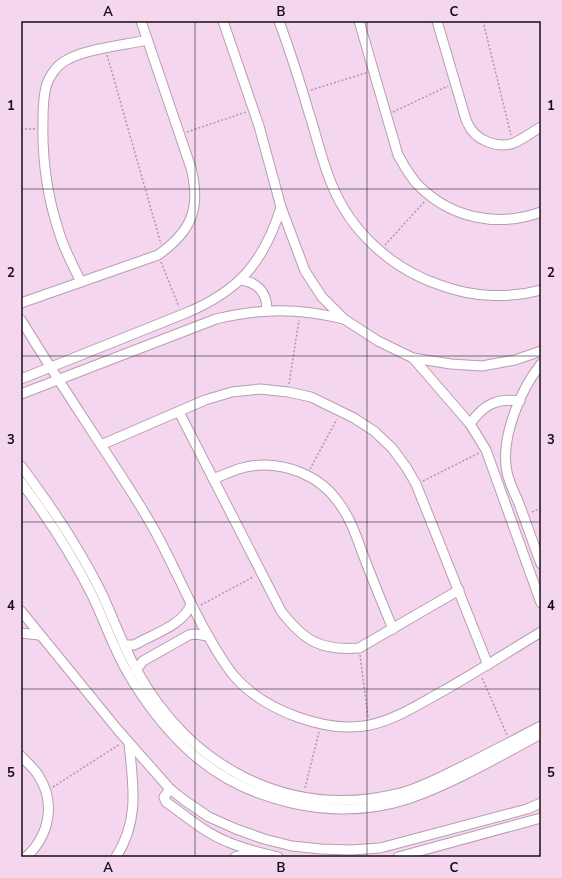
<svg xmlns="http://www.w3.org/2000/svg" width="562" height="878" font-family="'Nunito Sans',sans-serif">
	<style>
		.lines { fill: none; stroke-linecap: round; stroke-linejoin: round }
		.street-casing { stroke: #b89cb4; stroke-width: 11 }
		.path { stroke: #ae97aa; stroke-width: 1.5; stroke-dasharray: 2 2; stroke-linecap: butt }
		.street { stroke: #fff; stroke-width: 9 }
		.grid { fill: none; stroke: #160d15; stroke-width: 1; stroke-opacity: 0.55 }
		.neatline { fill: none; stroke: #160d15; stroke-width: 1.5 }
		.grid-label { font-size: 13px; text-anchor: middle; font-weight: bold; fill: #160d15 }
	</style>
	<rect width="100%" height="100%" fill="#f4d7ef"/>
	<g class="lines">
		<g class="street-casing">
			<g id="street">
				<path d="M223 21 259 126 281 207 305 271 322 297 344 319 378 341 413 358 451 364 482 366 515 360 541 351"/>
				<path d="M279 21C290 51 300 82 309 113 317 137 322 162 332 185 351 232 392 269 440 285 472 297 508 299 541 290"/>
				<path d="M359 21 398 155C404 166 410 177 419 186 451 218 498 228 541 212"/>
				<path d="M437 21 464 113C465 116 466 121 468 124 475 140 497 149 514 143 523 139 532 132 541 127"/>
				<path d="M240 280C258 282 267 293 267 310"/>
				<path d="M81 282C73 266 64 249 59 232 47 196 42 159 43 121 43 110 43 98 46 87 48 78 56 66 65 61 83 49 125 45 147 40"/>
				<path d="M21 303 158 255C192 231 201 208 191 168L141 21"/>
				<path d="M21 320C45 359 70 398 95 436 116 468 138 500 156 533 174 566 188 600 206 632 215 648 223 663 235 677 264 710 326 734 370 725 397 719 419 704 443 691 476 672 508 652 541 632"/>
				<path d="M413 358 470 424 486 450 541 603"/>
				<path d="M541 364C520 390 500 439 507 472 509 482 514 492 518 501 526 522 533 543 541 564"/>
				<path d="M21 379 186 313C239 291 264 262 281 207"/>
				<path d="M21 394 216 319C263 308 297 308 344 319"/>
				<path d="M179 412 281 611C304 641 321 651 359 648L459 590"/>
				<path d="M470 424C483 405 496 398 520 401"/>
				<path d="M101 445 205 400 232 392 260 389 288 392 311 397 354 418 374 431 392 448 406 467 416 484 488 665"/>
				<path d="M21 466C51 506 79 547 101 592 113 617 122 644 136 669 190 769 292 822 404 792 421 787 437 779 453 771 482 757 512 741 541 726"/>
				<path d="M213 479C226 474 237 468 251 466 283 461 320 475 339 503 350 518 356 535 362 552 372 578 382 603 393 629"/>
				<path d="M21 482C48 518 72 555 92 595 105 622 114 650 129 675 145 702 163 726 185 747 242 802 333 823 408 799 454 783 498 757 541 734"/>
				<path d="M21 611 118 730 170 789 184 800 209 817 236 829 264 839 292 846 321 849 351 850 380 848 527 809 541 803"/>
				<path d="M21 633 39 635"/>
				<path d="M124 645H134L138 643C156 633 184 624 191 604"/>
				<path d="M136 670 143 661 189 635 195 634 208 636"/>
				<path d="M21 756C26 762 34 768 38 775 56 802 50 835 26 857"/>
				<path d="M170 789 164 797 166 802C186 816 205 833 228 842 244 849 261 853 278 857"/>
				<path d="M116 857C140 820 133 784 129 743"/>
				<path d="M235 857 257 852"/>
				<path d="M398 857 541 818"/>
			</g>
		</g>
		<g class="path">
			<path d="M483 21 511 135"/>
			<path d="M107 55 161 244"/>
			<path d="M311 90 366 73"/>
			<path d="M393 112 448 86"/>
			<path d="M21 129H35"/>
			<path d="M187 132 246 112"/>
			<path d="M385 245 425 201"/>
			<path d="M161 262 179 307"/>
			<path d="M289 384 299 320"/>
			<path d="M310 469 337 419"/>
			<path d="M423 481 479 453"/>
			<path d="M532 512 541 508"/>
			<path d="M201 605 253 577"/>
			<path d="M360 655 368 717"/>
			<path d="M482 678 507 735"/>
			<path d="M53 787 120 744"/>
			<path d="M305 788 319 732"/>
		</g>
		<use href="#street" class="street"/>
	</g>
	<path class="grid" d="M195 21V857M367 21V857M21 189H541M21 356H541M21 522H541M21 689H541"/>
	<rect width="562" height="878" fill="none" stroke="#f4d7ef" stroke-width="44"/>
	<rect x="22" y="22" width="518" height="834" class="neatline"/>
	<g class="grid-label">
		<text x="108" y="16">A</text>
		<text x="281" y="16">B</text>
		<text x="454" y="16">C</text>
		<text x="11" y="110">1</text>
		<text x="551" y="110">1</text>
		<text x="11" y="277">2</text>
		<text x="551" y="277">2</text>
		<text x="11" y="444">3</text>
		<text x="551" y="444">3</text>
		<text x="11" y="610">4</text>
		<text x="551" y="610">4</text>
		<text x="11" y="777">5</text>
		<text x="551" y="777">5</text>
		<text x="108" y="872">A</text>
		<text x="281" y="872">B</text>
		<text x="454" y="872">C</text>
	</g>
</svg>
